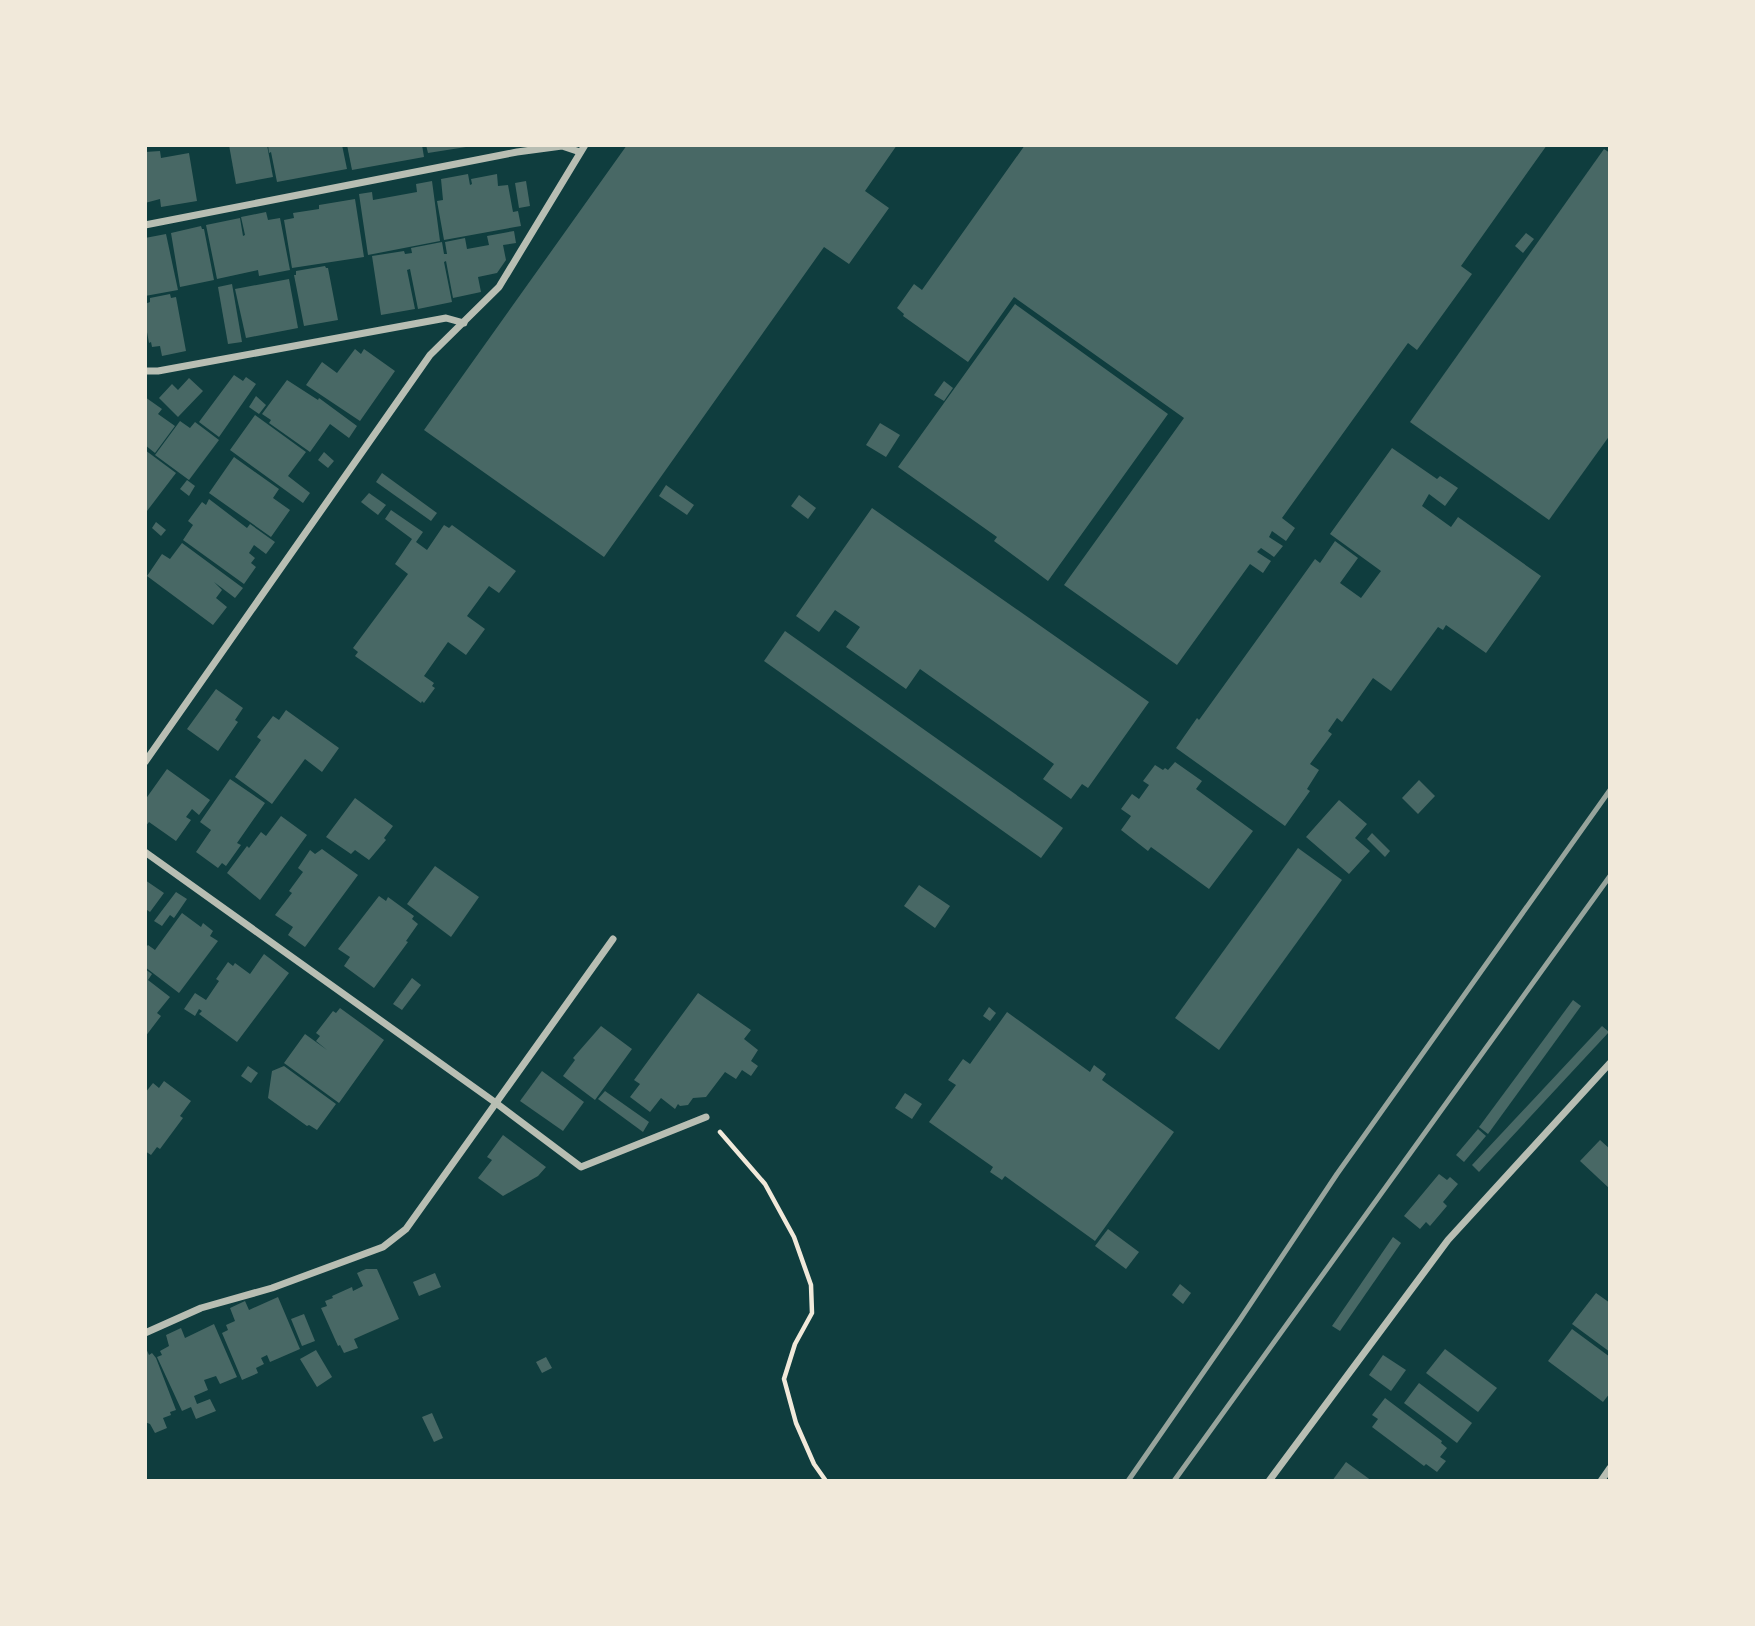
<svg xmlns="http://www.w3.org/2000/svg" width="1755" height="1626" font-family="Poppins,sans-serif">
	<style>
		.building { fill: #486865 }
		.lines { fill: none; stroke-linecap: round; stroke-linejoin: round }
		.path { stroke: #f1e9da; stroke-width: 4.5 }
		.minor { stroke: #b8beb3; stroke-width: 7 }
		.rail { stroke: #97a49c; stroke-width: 5 }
	</style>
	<rect width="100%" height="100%" fill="#0f3d3e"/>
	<g class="building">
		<path d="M229 145H267L273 177 236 184Z"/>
		<path d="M268 145H342L347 169 277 182 271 152 269 153Z"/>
		<path d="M347 145H422L424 157 352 170Z"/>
		<path d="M426 145H466V147L428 153Z"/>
		<path d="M627 145H897L865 191 889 208 849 264 824 247 604 557 424 430Z"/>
		<path d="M1025 145H1547L1461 266 1472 274 1417 350 1408 343 1282 518 1295 528 1286 541 1272 531 1269 537 1283 546 1274 557 1261 548 1257 552 1271 561 1263 573 1250 564 1177 665 1064 585 1184 418 1014 297 968 362 903 316 904 314 897 308 914 284 922 290Z"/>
		<path d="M1604 149 1610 153V435L1549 520 1410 422Z"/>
		<path d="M160 151 161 158 189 153 197 201 161 207 160 199 145 203V152Z"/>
		<path d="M468 174 470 185 472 184 471 179 497 174 498 186 508 185 513 212 518 211 521 226 444 240 437 201 443 200 441 179Z"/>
		<path d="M432 181 440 241 368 255 359 194 372 192 373 200 417 192 416 184Z"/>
		<path d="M526 181 530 206 519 208 515 183Z"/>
		<path d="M355 199 364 257 292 268 284 220 294 218 293 213 319 209V205Z"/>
		<path d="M266 212 268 220 280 218 290 270 259 276 258 270 217 279 206 225 240 218 243 236 245 235 241 217Z"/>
		<path d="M201 226 202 229H204L214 280 180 287 171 233Z"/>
		<path d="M514 231 516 243 503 245 506 260 497 273 478 277 481 292 453 298 446 261 444 262 452 302 418 309 410 269 407 270 415 309 381 315 372 256 404 251 405 254 412 253 411 248 442 242 444 254H447L445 242 465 238 467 249 489 245 487 236Z"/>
		<path d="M1526 233 1534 239 1523 253 1515 246Z"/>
		<path d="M166 234 178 290 145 296V238Z"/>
		<path d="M325 266 326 268H328L338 320 304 326 294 275H296V271Z"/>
		<path d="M289 279 298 328 246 338 235 289Z"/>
		<path d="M232 284 242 342 228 344 218 287Z"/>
		<path d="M170 294 171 298 176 297 186 351 162 356 160 346 152 347 151 342 149 343 145 321V304L150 302V298Z"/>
		<path d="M1015 304 1168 414 1048 581 994 541 997 537 898 467Z"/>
		<path d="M355 349 361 354 364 349 395 371 360 421 306 385 322 362 337 373Z"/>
		<path d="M234 375 243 381 246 377 256 384 219 437 199 422Z"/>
		<path d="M189 378 203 391 178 417 159 398 172 384 178 390Z"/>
		<path d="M287 380 318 400 319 398 357 426 349 438 330 424 310 452 269 423 271 420 262 414Z"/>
		<path d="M944 381 953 388 944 401 934 395Z"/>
		<path d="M256 396 266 405 259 414 249 407Z"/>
		<path d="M145 397 162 409 158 414 175 426 155 453 145 445Z"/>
		<path d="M255 415 306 452 288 476 310 493 303 503 230 450Z"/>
		<path d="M180 421 190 428 195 422 219 440 189 480 155 455Z"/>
		<path d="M880 423 900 435 886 457 866 445Z"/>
		<path d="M1392 448 1437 479 1440 476 1458 488 1445 506 1429 494 1422 506 1451 527 1458 517 1541 576 1486 653 1446 625 1443 630 1438 627 1391 691 1373 678 1342 722 1337 718 1328 731 1332 734 1310 764 1319 770 1307 789 1310 791 1285 826 1176 748 1197 718 1199 720 1315 559 1320 563 1335 541 1358 558 1340 583 1361 598 1381 571 1330 534Z"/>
		<path d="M145 450 176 473 147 511 145 510Z"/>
		<path d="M324 452 334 461 328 468 318 460Z"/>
		<path d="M234 457 279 489 273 498 290 510 271 537 209 493Z"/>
		<path d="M382 473 437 513 431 521 376 482Z"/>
		<path d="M187 480 195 486 189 496 180 489Z"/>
		<path d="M666 485 694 505 687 515 659 496Z"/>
		<path d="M369 493 386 505 378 515 361 502Z"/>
		<path d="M799 495 816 508 808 519 791 506Z"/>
		<path d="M209 499 247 528 250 524 275 542 266 554 254 545 249 553 255 558 251 563 256 567 244 584 183 540 193 525 188 521 202 502 206 505Z"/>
		<path d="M872 508 1149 702 1088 788 1082 784 1071 799 1043 779 1054 764 920 669 906 689 846 647 860 627 835 610 819 632 796 616Z"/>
		<path d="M391 510 423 532 416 542 427 550 444 525 449 528 452 525 516 571 499 593 489 586 467 616 485 629 466 655 448 642 424 676 434 683 432 686 435 688 424 703 422 701 421 703 355 656 358 652 353 648 408 574 395 564 412 539 385 519Z"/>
		<path d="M156 522 166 530 161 536 152 528Z"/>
		<path d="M182 543 243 588 235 598 214 582 222 590 216 598 227 607 213 625 147 576 162 554 170 559Z"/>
		<path d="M785 631 1063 828 1041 858 764 661Z"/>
		<path d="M216 689 243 708 235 720 238 722 218 751 187 729Z"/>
		<path d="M286 710 339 748 322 772 305 759 272 804 235 777 261 740 257 737 273 716 279 720Z"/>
		<path d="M1175 762 1202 781 1196 789 1253 831 1209 889 1151 847 1148 851 1121 830 1131 816 1121 809 1132 794 1139 799 1149 785 1143 781 1155 765 1163 770 1165 768 1168 770Z"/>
		<path d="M167 769 210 800 199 815 192 809 186 817 191 820 176 841 149 822 145 827V800Z"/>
		<path d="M230 779 265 803 237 843 241 845 226 866 222 863 218 868 196 852 211 830 200 822Z"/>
		<path d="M1419 780 1435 796 1418 814 1402 798Z"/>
		<path d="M355 798 393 826 384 838 386 840 369 860 355 850 351 854 326 837Z"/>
		<path d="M1339 800 1367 824 1355 838 1370 851 1349 874 1306 837Z"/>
		<path d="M281 816 307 835 260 900 227 873 247 846 249 848 261 832 266 836Z"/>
		<path d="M1372 833 1390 851 1385 857 1367 839Z"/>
		<path d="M1298 848 1342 880 1219 1050 1175 1018Z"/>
		<path d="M322 849 358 875 305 947 288 935 293 927 275 915 292 893 289 891 303 872 298 868 310 850 315 854Z"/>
		<path d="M435 866 479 897 451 937 407 904Z"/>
		<path d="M145 880 164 893 150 912 147 910 145 913Z"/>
		<path d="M919 885 950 906 935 928 904 906Z"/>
		<path d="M176 892 187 899 174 918 170 915 162 926 154 921Z"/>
		<path d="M379 896 386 901 388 897 414 916 412 919 418 924 406 941 408 942 374 988 344 966 350 957 338 949Z"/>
		<path d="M182 913 201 927 203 923 213 931 210 936 218 941 179 993 145 967V948L148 945 155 950Z"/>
		<path d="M264 954 289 973 237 1042 199 1014 202 1011 199 1009 195 1016 184 1009 195 993 206 1000 219 981 216 979 228 962 233 966 235 963 250 974Z"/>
		<path d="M145 969 152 974 148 980 170 997 157 1013 161 1016 145 1037Z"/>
		<path d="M412 978 421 985 402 1010 393 1004Z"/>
		<path d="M698 993 751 1030 744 1039 758 1050 751 1061 758 1066 751 1076 742 1070 736 1079 725 1072 706 1097 693 1098 688 1105 680 1106 678 1104 675 1109 661 1098 650 1112 630 1097 640 1084 634 1080Z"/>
		<path d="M1573 1000 1581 1006 1488 1134 1479 1127Z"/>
		<path d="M989 1007 996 1013 990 1021 983 1016Z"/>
		<path d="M340 1008 384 1040 339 1103 284 1063 305 1034 327 1050 316 1041 320 1036 316 1033 333 1011 336 1013Z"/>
		<path d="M1007 1012 1090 1072 1094 1065 1106 1074 1102 1080 1174 1132 1095 1241 1005 1176 1002 1180 990 1172 993 1167 929 1122 956 1085 948 1080 963 1059 970 1064Z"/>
		<path d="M601 1026 632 1049 595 1100 563 1076 575 1060 573 1058Z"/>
		<path d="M1602 1026 1609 1032 1479 1172 1472 1165Z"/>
		<path d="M248 1066 258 1073 251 1083 241 1076Z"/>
		<path d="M284 1066 336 1104 317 1130 309 1125 307 1126 268 1098 272 1071Z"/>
		<path d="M542 1071 584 1102 563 1131 520 1101Z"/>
		<path d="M164 1081 191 1101 180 1116 183 1118 160 1149 157 1147 151 1155 145 1151V1093L153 1083 159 1088Z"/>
		<path d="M605 1091 649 1122 643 1132 598 1099Z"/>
		<path d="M905 1093 922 1104 912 1119 895 1108Z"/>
		<path d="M1478 1129 1486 1136 1464 1162 1456 1155Z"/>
		<path d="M503 1135 546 1167 538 1176 503 1196 478 1178 492 1160 487 1157Z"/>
		<path d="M1600 1140 1610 1149V1189L1580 1161Z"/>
		<path d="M1439 1174 1447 1180 1450 1177 1458 1184 1443 1202 1447 1206 1430 1226 1426 1222 1420 1229 1404 1216Z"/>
		<path d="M1108 1229 1139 1252 1126 1269 1095 1246Z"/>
		<path d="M1393 1237 1401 1243 1340 1331 1332 1326Z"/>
		<path d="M366 1269H377L399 1319 354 1339 358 1348 344 1353 340 1345 338 1346 321 1308 327 1306 325 1301 333 1298 332 1296 352 1287 353 1291 363 1286 357 1273Z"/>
		<path d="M435 1273 441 1287 419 1296 413 1282Z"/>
		<path d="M1180 1284 1191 1293 1183 1304 1172 1295Z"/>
		<path d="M1596 1293 1610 1303V1352L1572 1324Z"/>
		<path d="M278 1297 300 1349 270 1362 267 1355 261 1358 264 1364 256 1368 258 1373 242 1380 222 1333 228 1330 226 1325 235 1321 230 1308 245 1301 249 1310Z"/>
		<path d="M304 1314 315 1341 302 1346 291 1319Z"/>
		<path d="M214 1324 237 1377 220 1384 216 1376 204 1380 208 1390 194 1396 197 1404 210 1399 216 1411 196 1419 191 1407 182 1411 157 1357 162 1355 160 1351 169 1346 166 1335 181 1328 185 1338Z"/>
		<path d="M1572 1329 1610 1357V1393L1603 1402 1548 1361Z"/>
		<path d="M145 1346 149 1355 152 1353 156 1358 176 1410 170 1412 171 1415 163 1418 167 1428 155 1433 150 1424 145 1422Z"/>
		<path d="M1445 1349 1497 1388 1478 1412 1426 1373Z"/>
		<path d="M316 1350 332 1377 317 1387 300 1359Z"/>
		<path d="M1383 1355 1406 1370 1391 1391 1369 1375Z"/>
		<path d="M546 1357 552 1368 542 1373 536 1362Z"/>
		<path d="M1419 1383 1472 1423 1457 1443 1404 1403Z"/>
		<path d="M1385 1398 1442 1441 1441 1443 1447 1448 1440 1457 1446 1461 1437 1472 1426 1464 1424 1466 1372 1427 1378 1419 1372 1415Z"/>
		<path d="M432 1413 443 1438 434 1442 422 1417Z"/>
		<path d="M1346 1462 1372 1481H1332Z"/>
	</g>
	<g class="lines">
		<path class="path" d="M720 1132 765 1184 794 1237 811 1285 812 1313 795 1344 784 1379 796 1423 814 1464 826 1481"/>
		<g class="minor">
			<path d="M145 225 517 152 562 146 580 152"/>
			<path d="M145 371H158L446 318 464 323"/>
			<path d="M145 762 430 355 499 287 585 145"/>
			<path d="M145 852 496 1103 581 1167 706 1117"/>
			<path d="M145 1333 201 1308 272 1288 383 1247 406 1229 613 939"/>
			<path d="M1269 1481 1448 1240 1610 1063"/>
			<path d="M1601 1481 1610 1468"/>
		</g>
		<g class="rail">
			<path d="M1128 1481 1239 1321 1337 1174 1610 790"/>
			<path d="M1174 1481 1610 876"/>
		</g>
	</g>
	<rect width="1755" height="1626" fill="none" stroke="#f1e9da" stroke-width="294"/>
</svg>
